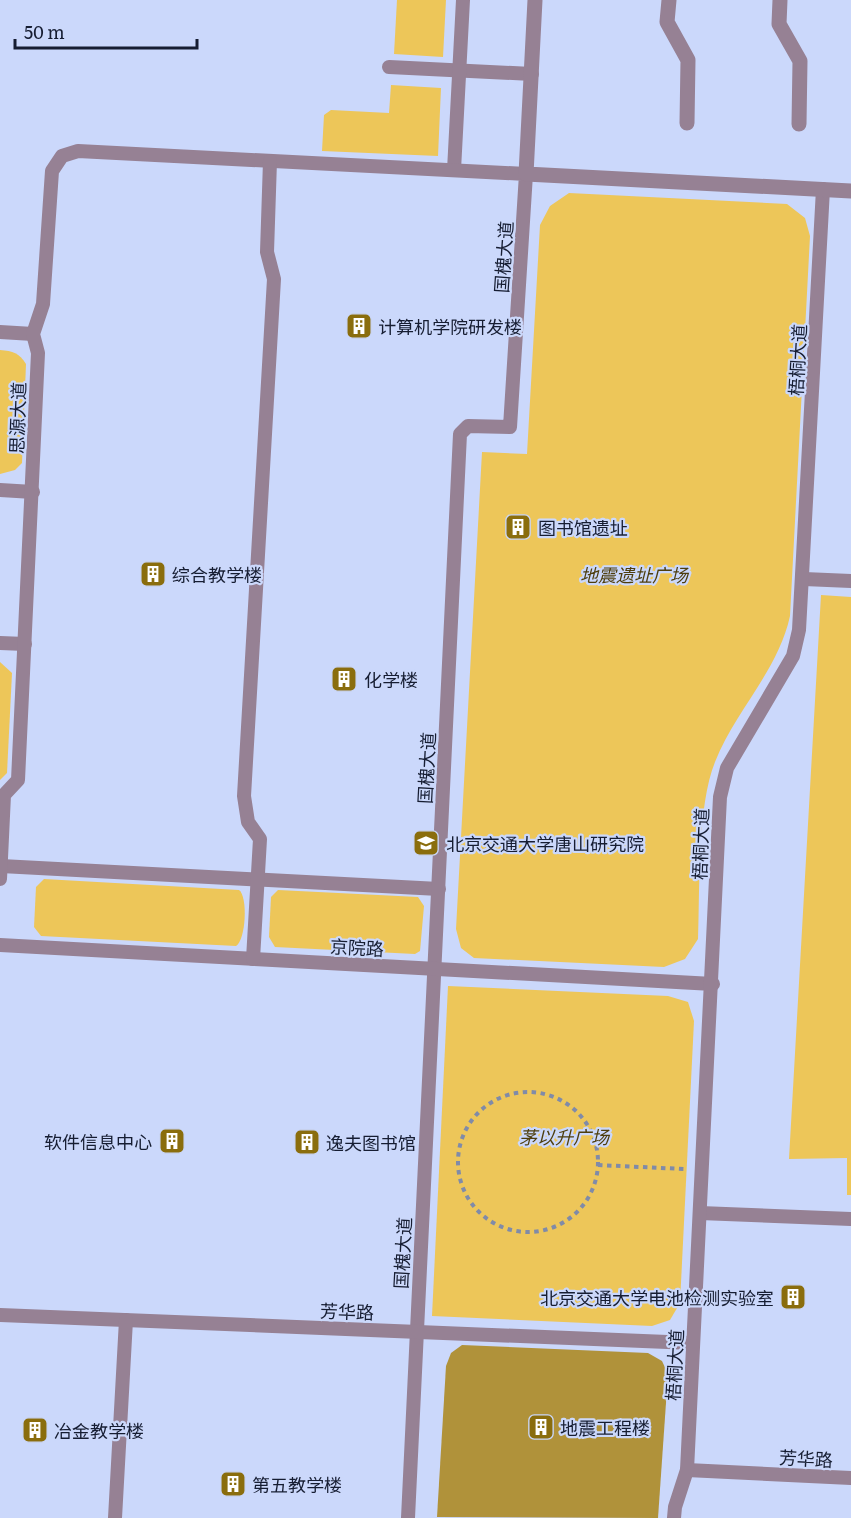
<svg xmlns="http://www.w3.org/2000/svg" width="851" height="1518" font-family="Literata,'Noto Sans SC',serif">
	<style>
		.green { fill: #edc659 }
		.forest { fill: #b0923a }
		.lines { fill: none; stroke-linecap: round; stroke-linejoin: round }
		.path { stroke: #808ba8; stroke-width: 4; stroke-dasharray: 4.5 4.5; stroke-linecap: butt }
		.service { stroke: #968194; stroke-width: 14 }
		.minor { stroke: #968194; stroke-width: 15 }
		.labels { text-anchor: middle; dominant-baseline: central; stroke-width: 4.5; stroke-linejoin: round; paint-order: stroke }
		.street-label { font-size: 18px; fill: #161d32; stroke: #cbd8fb }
		.poi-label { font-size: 18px; fill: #161d32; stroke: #cbd8fb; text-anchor: start }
		.park-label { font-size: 18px; font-style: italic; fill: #4e3e0d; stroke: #cbd8fb }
	</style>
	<rect width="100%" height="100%" fill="#cbd8fb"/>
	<g class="green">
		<path d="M397 0H446L443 57 394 54Z"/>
		<path d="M391 85 441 88 438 156 322 151 324 115 331 110 389 113Z"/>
		<path d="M569 193 787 204 805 218 810 236 790 616C778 671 735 711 715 762 697 806 700 889 698 939L685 959 664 967 474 958 461 948 456 929 482 452 527 454 540 225 550 206Z"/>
		<path d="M0 350C13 351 19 353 26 364L22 463 15 470 0 474Z"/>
		<path d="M821 595 851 597V1195H847V1158L789 1159Z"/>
		<path d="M0 662 12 673 7 773 0 780Z"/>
		<path d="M44 879 239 890C248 896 246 940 236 946L41 936 34 927 36 887Z"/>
		<path d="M278 890 418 897 424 906 420 951 415 954 275 947 269 937 271 897Z"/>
		<path d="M448 986 668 996 688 1002 694 1021 680 1303 670 1320 652 1326 432 1316Z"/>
	</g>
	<path class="forest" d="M462 1345 648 1353 662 1361 668 1374 658 1518 437 1517 446 1366 451 1353Z"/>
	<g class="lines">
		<g class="path">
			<circle cx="528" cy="1162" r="70"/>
			<path d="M598 1165 684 1169"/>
		</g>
		<g class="service">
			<path d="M389 67 532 74"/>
			<path d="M454 170 463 0"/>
			<path d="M0 332 33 334"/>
			<path d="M0 490 33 492"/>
			<path d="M804 579 851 581"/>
			<path d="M0 643 25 644"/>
			<path d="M1 866 439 889"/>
			<path d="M0 879 4 795 18 780 38 353 33 334 43 304 52 171 62 156 78 151 526 174 510 427 468 426 460 434 408 1518"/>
			<path d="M0 945 713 984"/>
			<path d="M253 959 260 839 248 822 244 796 274 279 267 252 270 161"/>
			<path d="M700 1213 851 1219"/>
			<path d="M0 1315 692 1343"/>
			<path d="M687 1470 851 1478"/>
			<path d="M115 1518 126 1320"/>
			<path d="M674 1518 675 1507 687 1470 720 797 727 768 793 656 799 630 823 189"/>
		</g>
		<g class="minor">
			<path d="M535 0 526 174 851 191"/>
			<path d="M669 0 667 22 688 60 687 123"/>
			<path d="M780 0 779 24 800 61 799 124"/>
		</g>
	</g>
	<defs>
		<g id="building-square" transform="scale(1.35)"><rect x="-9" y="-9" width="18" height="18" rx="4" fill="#8a6d0d" stroke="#cbd8fb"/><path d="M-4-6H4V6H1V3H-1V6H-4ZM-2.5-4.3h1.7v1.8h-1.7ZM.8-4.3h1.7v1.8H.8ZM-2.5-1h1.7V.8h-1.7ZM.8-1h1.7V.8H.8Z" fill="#fff"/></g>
		<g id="university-square" transform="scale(1.35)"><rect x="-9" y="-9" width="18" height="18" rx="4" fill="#8a6d0d" stroke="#cbd8fb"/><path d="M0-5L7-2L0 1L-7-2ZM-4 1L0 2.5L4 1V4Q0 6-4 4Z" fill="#fff"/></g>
	</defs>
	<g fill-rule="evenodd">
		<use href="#building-square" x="359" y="326"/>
		<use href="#building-square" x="518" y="527"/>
		<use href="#building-square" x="153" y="574"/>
		<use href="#building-square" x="344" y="679"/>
		<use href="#university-square" x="426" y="843"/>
		<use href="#building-square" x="172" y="1141"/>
		<use href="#building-square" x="307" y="1142"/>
		<use href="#building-square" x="793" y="1297"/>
		<use href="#building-square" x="541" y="1427"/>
		<use href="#building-square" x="35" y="1430"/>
		<use href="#building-square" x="233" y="1484"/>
	</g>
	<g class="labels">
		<g class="street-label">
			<text transform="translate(503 257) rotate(-86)">国槐大道</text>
			<text transform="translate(797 360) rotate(-87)">梧桐大道</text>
			<text transform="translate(17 418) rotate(-88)">思源大道</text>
			<text transform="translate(426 768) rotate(-87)">国槐大道</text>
			<text transform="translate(700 844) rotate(-88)">梧桐大道</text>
			<text transform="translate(357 947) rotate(3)">京院路</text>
			<text transform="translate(402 1253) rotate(-87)">国槐大道</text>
			<text transform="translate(347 1311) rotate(2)">芳华路</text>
			<text transform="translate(674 1365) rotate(-87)">梧桐大道</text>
			<text transform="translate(806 1458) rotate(3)">芳华路</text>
		</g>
		<g class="poi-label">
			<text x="378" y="326">计算机学院研发楼</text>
			<text x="538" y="527">图书馆遗址</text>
			<text x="172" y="574">综合教学楼</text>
			<text x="364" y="679">化学楼</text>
			<text x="446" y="843">北京交通大学唐山研究院</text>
			<text x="152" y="1141" text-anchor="end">软件信息中心</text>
			<text x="326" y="1142">逸夫图书馆</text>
			<text x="774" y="1297" text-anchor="end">北京交通大学电池检测实验室</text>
			<text x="560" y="1427">地震工程楼</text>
			<text x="54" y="1430">冶金教学楼</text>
			<text x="252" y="1484">第五教学楼</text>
		</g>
		<g class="park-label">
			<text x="634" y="574">地震遗址广场</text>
			<text x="564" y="1136">茅以升广场</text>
		</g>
	</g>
	<path d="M15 39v9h182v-9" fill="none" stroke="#161d32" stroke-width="3"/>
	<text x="24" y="39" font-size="18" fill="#161d32" stroke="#cbd8fb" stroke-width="4.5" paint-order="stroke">50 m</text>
</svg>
